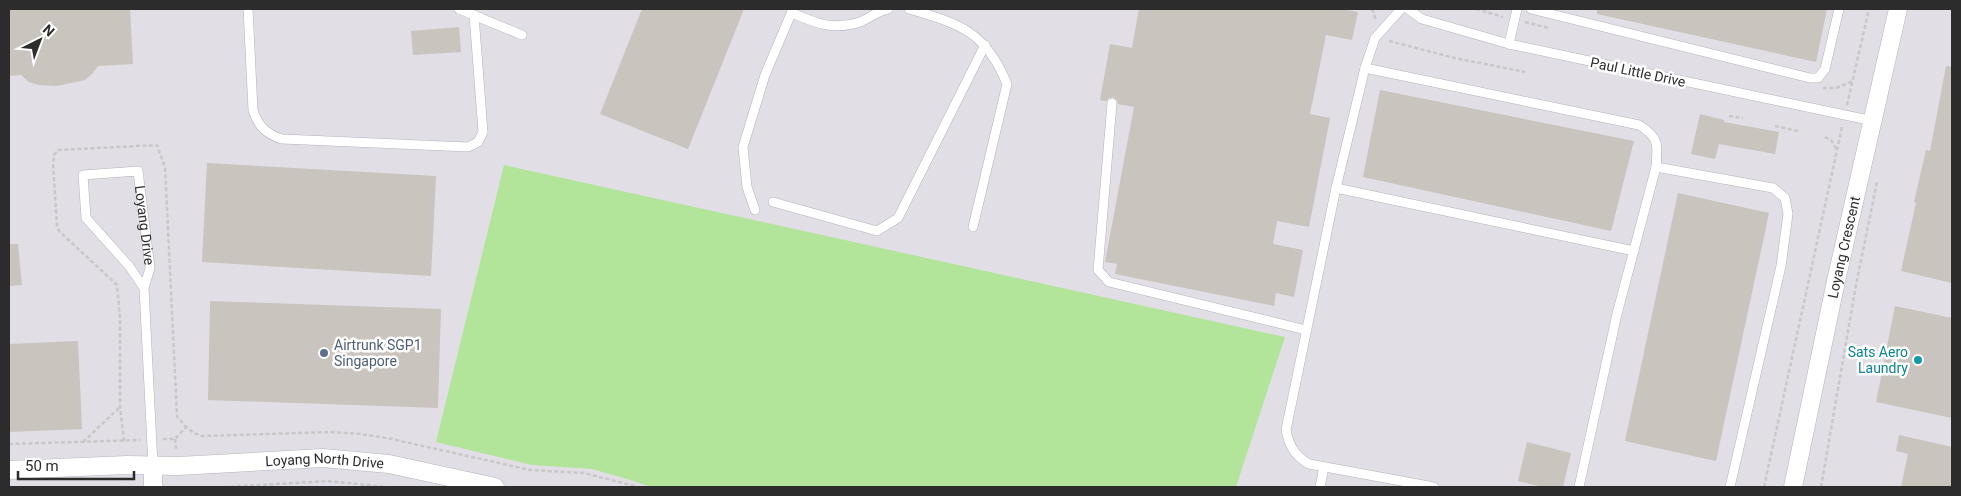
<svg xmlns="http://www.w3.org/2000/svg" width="1961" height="496" font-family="Roboto,sans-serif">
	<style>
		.industrial { fill: #e1dee6 }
		.green { fill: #b2e59a }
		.building { fill: #c9c4bd }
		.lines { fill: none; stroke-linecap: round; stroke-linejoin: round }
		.service-casing { stroke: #b2b4bf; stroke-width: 10 }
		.minor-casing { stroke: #b2b4bf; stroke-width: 19 }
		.path { stroke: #c8c8c8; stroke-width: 2.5; stroke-dasharray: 4 2.5; stroke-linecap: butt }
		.service { stroke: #fff; stroke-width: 9 }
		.minor { stroke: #fff; stroke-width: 18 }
		.service-dot { fill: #5c6f8a; stroke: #fff; stroke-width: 2 }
		.culture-dot { fill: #0f9aa8; stroke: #fff; stroke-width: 2 }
		.labels { text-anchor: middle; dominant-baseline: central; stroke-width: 5; stroke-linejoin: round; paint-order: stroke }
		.street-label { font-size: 14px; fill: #2c2c2c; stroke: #fff }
		.service-label { font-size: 14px; fill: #4e5e75; stroke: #fff; text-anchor: start }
		.culture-label { font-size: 14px; fill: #0d838f; stroke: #fff; text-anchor: end }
	</style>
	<rect width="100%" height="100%" fill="#eee7de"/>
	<rect class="industrial" x="9" y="9" width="1943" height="478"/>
	<path class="green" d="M504 165 1285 337 1236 487H651L637 482 592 469 532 465 436 442Z"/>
	<g class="building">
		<path d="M9 9H130L133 64 98 66 92 74 85 80 57 86 39 85 29 82 21 75 9 76Z"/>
		<path d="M642 9H744L688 149 600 114Z"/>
		<path d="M1139 9H1341L1358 12 1352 40 1326 35 1310 114 1330 118 1309 227 1277 221 1273 244 1303 250 1294 297 1276 293 1274 306 1115 274 1117 264 1105 262 1134 107 1118 104 1117 100 1113 97 1109 98 1106 101 1100 100 1110 44 1132 48Z"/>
		<path d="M1597 9H1827L1816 62 1597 14Z"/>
		<path d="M459 27 461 52 413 55 411 31Z"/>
		<path d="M1946 66 1952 67V283L1901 271 1916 203 1914 202 1926 150 1930 151Z"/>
		<path d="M1380 90 1634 141 1611 231 1363 177Z"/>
		<path d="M1700 114 1724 120V122L1779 132 1775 154 1719 144 1715 159 1691 154Z"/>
		<path d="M207 163 436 176 431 276 202 262Z"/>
		<path d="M1678 193 1769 213 1716 461 1625 441Z"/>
		<path d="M9 244H18L22 285 9 286Z"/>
		<path d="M210 301 441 309 438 408 208 400Z"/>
		<path d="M1895 306 1952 318V418L1876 402Z"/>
		<path d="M78 341 82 429 9 432V344Z"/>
		<path d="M1899 435 1952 447V487H1901L1908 454 1896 451Z"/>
		<path d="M1527 442 1571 453 1563 487H1543L1518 481Z"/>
	</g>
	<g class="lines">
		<g class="service-casing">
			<g id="service">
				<path d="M248 9 253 110C258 126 266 134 282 139L468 147 478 142 483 132 474 15"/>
				<path d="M459 9 522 35"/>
				<path d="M909 9C961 24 986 32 1007 84L973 227"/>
				<path d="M1401 9 1375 38 1365 68 1336 188 1286 430C1289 446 1295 456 1309 464L1434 487"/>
				<path d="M1408 9 1422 19 1509 44 1873 121"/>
				<path d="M1531 9 1810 78H1818L1825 69 1839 9"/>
				<path d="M792 13C815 23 834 31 860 22 870 18 877 11 888 9"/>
				<path d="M1509 44 1517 9"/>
				<path d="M1365 68 1639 125C1659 137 1658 145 1656 167L1617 314 1579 487"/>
				<path d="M1112 103 1098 270 1109 282 1306 330"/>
				<path d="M1656 167 1773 188 1785 198 1788 214 1781 266 1730 487"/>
				<path d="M1336 188 1634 251"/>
				<path d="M773 202 877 231 898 218 985 45"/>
				<path d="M755 210 747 187 743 147 765 75 793 9"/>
				<path id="s1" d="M144 288 129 266 86 218 83 175 138 171 150 268 144 288 153 466"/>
				<path d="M1320 487 1324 467"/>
			</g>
		</g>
		<g class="minor-casing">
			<g id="minor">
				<path d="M153 466V487"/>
				<path id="s2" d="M9 470 127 465 178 466 323 458 389 464 495 487"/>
				<path id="s3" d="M1793 487 1836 281 1898 9"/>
			</g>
		</g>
		<g class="path">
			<path d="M1372 9 1376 20"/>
			<path d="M1476 9 1503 17"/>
			<path d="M1525 22 1549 28"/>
			<path d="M1389 41 1455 58 1525 72"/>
			<path d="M1823 88H1836L1853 81"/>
			<path d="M1847 105 1869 9"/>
			<path d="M1729 116 1743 118"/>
			<path d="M1775 126 1798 131"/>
			<path d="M1825 137 1831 140 1837 150"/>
			<path d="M163 439H175L186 427 194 433 202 436 331 432 360 434 387 438 530 470 584 473 638 487"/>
			<path d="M175 439 176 449"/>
			<path d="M124 441 120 407V318L117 285 59 231 57 226 53 164 54 155 58 150 157 145 165 167 177 416 186 427"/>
			<path d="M83 442 120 407"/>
			<path d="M9 444 140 440"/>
			<path d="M127 487H128"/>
			<path d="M224 487 328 481 387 487"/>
			<path d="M1764 487 1842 127"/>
			<path d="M1821 487 1856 285 1877 182"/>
		</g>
		<use href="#service" class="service"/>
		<use href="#minor" class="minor"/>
	</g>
	<circle class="service-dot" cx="324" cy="353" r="5"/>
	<circle class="culture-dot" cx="1918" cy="360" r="5"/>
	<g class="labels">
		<g class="street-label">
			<text transform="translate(1638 72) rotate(12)">Paul Little Drive</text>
			<text stroke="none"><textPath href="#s1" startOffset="244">Loyang Drive</textPath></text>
			<text stroke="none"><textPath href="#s3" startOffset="245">Loyang Crescent</textPath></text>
			<text stroke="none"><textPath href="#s2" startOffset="316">Loyang North Drive</textPath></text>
		</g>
		<g class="service-label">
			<text x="334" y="345">Airtrunk SGP1<tspan x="334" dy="16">Singapore</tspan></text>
		</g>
		<g class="culture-label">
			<text x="1908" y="352">Sats Aero<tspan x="1908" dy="16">Laundry</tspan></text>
		</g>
	</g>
	<rect width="1961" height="496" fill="none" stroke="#2c2c2c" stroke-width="20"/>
	<g transform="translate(40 40) rotate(42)" stroke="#ffffff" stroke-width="4" paint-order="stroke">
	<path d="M0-4L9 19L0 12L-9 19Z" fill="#2c2c2c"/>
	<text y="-8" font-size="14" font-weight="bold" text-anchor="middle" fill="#2c2c2c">N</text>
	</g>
	<path d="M18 471v8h116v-8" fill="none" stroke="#2c2c2c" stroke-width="2.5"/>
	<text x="25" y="471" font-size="15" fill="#2c2c2c" stroke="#ffffff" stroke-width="4" paint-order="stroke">50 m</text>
</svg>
